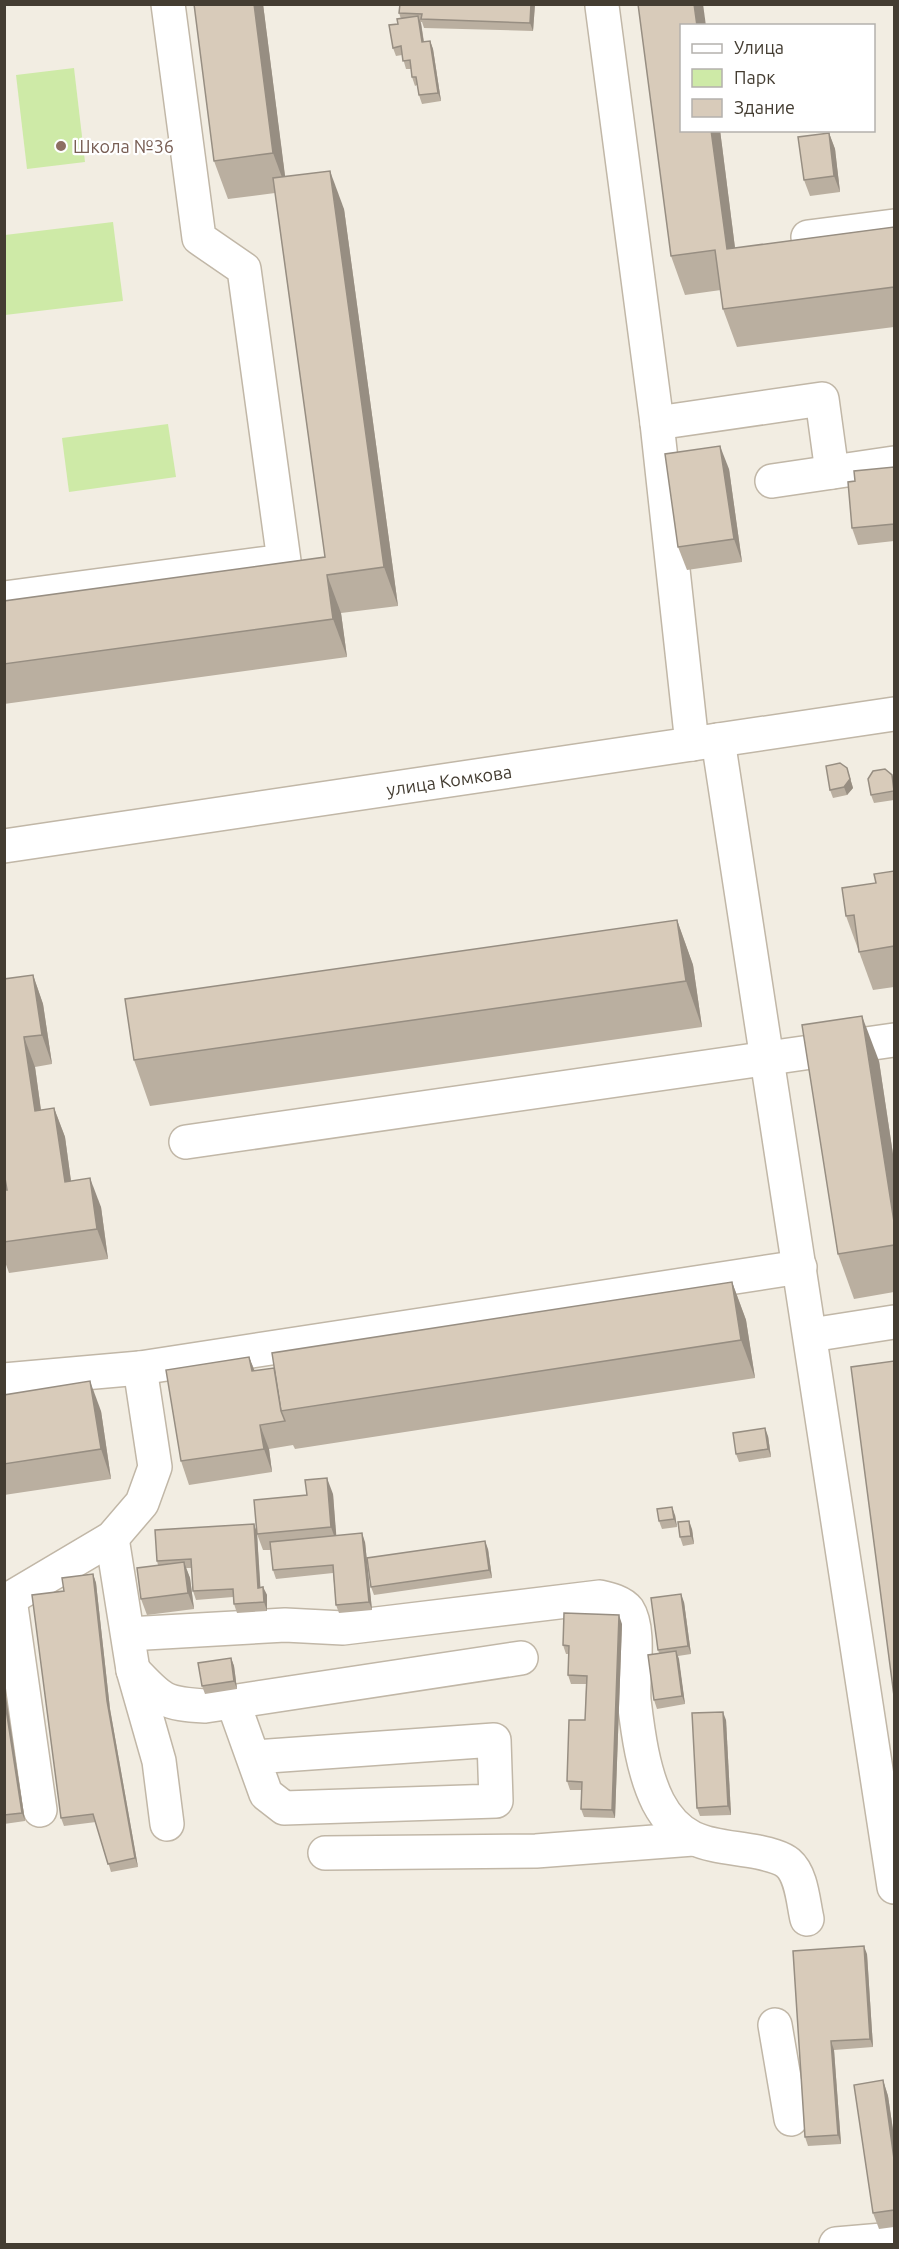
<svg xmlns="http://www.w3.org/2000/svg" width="899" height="2249" font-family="Ubuntu,sans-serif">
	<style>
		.green { fill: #ceeaa7 }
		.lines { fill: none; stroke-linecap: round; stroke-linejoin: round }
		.minor-casing { stroke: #c1b7a7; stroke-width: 36 }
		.minor { stroke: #fff; stroke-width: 33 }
		.wall { fill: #baafa0 }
		.shaded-wall { fill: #978e82 }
		.building { fill: #d8cbba; stroke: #978e82; stroke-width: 1.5 }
		.education-dot { fill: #8d6e63; stroke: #fff; stroke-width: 2 }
		.labels { text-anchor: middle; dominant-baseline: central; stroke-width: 4.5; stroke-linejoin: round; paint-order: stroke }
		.education-label { font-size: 18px; fill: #785e54; stroke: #fff; text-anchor: start }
		.street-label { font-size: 18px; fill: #443d32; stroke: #fff }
	</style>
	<rect width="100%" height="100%" fill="#f2ede2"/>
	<g class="green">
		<path d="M74 68 85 162 27 169 16 75Z"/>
		<path d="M113 222 123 301 5 315V235Z"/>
		<path d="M168 424 176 477 69 492 62 438Z"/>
	</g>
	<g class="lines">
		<g class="minor-casing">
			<g id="minor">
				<path d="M602 6 657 423 692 744"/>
				<path d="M808 237 894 226"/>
				<path d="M657 423 822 399 832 472"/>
				<path d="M772 481 894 463"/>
				<path d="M4 598 284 561 244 269 199 238 168 4"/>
				<path d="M718 740 894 1887"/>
				<path id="s1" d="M4 846 894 714"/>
				<path d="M186 1142 894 1040"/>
				<path d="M811 1335 894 1322"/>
				<path d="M4 1380 140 1368 800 1267"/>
				<path d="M112 1538 133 1670 159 1761 167 1824"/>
				<path d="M10 1599 40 1810"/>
				<path d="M4 1602 112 1538 142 1503 155 1467 140 1368"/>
				<path d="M128 1634 285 1625 343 1628 600 1597C609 1599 622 1602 628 1610 641 1630 632 1676 634 1700 638 1733 643 1772 658 1802 682 1848 715 1844 758 1852 767 1854 781 1857 788 1863 802 1875 803 1902 807 1919"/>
				<path d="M133 1670C161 1700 164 1704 205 1706L521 1658"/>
				<path d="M233 1702 266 1794 284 1808 496 1801 494 1740 254 1757"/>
				<path d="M325 1853 536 1851 693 1839"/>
				<path d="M775 2025 791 2119"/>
				<path d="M836 2244 894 2239"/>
			</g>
		</g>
		<use href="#minor" class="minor"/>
	</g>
	<g class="wall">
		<path d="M263 4 285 177 344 209 398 606 341 613 347 657 4 704V601L325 557 275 193 228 199 214 161Z"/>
		<path d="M400 4H535L533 31 424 28 422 22H421L424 42 430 41 433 49 441 101 422 104 419 95 417 85 415 86 412 77 411 69H406L402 55 396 56 393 48 398 24 401 19 399 13Z"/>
		<path d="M681 130H720L735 248 894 227V327L737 347 723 309 721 290 685 295 671 256Z"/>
		<path d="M829 133 835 149 840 192 810 196 804 180Z"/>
		<path d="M894 467V541L858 545 852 528 855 481Z"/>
		<path d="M729 469 742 562 687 570 678 547Z"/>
		<path d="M847 768 853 788 847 795 833 798 830 790Z"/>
		<path d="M894 782V800L874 803 871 795Z"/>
		<path d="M894 871V987L873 990 846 916 876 883Z"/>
		<path d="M677 920 693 965 702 1027 150 1106 134 1060Z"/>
		<path d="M33 975 43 1004 52 1064 35 1067 41 1110 54 1108 65 1137 71 1181 101 1207 108 1259 9 1273 4 1259V1190H7L4 1172Z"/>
		<path d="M879 1061 894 1161V1292L854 1299 838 1254Z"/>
		<path d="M732 1282 746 1320 755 1378 295 1449 293 1445 269 1449 272 1472 189 1485 181 1461 249 1357 255 1371 274 1368Z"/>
		<path d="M4 1394 101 1411 111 1479 4 1495Z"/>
		<path d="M768 1436 771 1457 739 1462 736 1454Z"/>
		<path d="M333 1494 336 1536 365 1542 372 1610 339 1613 336 1605 333 1573 276 1579 273 1570 271 1550H263L257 1534 307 1495Z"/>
		<path d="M675 1515 677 1527 662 1529 659 1521Z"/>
		<path d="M254 1524 257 1533 260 1587H263L267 1595V1611L237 1613 234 1604 233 1597 196 1600 193 1591 192 1568H186L190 1578 194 1609 147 1615 141 1599 158 1565 157 1561Z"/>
		<path d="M692 1529 694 1544 683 1546 680 1537Z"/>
		<path d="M488 1549 492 1578 374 1595 371 1587Z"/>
		<path d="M93 1574 96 1583 110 1709 138 1867 111 1872 96 1822 64 1826 61 1818 64 1591Z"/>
		<path d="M684 1602 691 1654 678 1656 685 1704 657 1709 654 1700 659 1653 658 1650Z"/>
		<path d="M622 1624 615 1818 584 1817 581 1809 582 1790H570L567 1781 585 1720 586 1684H571L568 1675 569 1654H566L563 1645Z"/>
		<path d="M231 1658 234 1666 237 1689 205 1694 202 1686Z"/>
		<path d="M4 1684 25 1821 4 1824Z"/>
		<path d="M726 1720 731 1815 700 1816 697 1808Z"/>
		<path d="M793 1951 867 1954 873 2047 834 2050 841 2144 808 2146 805 2137Z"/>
		<path d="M883 2080 888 2096 894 2137V2227L879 2229 873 2213Z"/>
	</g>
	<g class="shaded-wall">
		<path d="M254 4H263L287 191 273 153Z"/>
		<path d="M531 4H535L533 31 530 23Z"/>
		<path d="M694 4H703L706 26H697Z"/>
		<path d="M418 16 421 24 425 50 422 42Z"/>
		<path d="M430 41 433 49 441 101 438 93Z"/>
		<path d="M711 130H720L740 287 727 249Z"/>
		<path d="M829 133 835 149 840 192 834 176Z"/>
		<path d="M330 171 344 209 398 606 384 567Z"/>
		<path d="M720 446 729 469 742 562 734 539Z"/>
		<path d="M327 575 341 613 347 657 333 619Z"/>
		<path d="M847 768 853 788 847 795 844 787Z"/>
		<path d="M677 920 693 965 702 1027 686 981Z"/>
		<path d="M33 975 43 1004 52 1064 42 1035Z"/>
		<path d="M862 1016 879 1061 894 1161V1222Z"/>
		<path d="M24 1037 35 1067 45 1140 35 1111Z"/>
		<path d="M54 1108 65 1137 75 1211 65 1182Z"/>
		<path d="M90 1178 101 1207 108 1259 97 1229Z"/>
		<path d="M732 1282 746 1320 755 1378 741 1340Z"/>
		<path d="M249 1357 258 1380 252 1371Z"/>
		<path d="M90 1381 101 1411 111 1479 101 1449Z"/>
		<path d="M260 1425 269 1449 272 1472 264 1449Z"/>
		<path d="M765 1428 768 1436 771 1457 768 1449Z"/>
		<path d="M327 1478 333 1494 337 1544 331 1527Z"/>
		<path d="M672 1507 675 1515 677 1527 674 1519Z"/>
		<path d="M689 1521 692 1529 694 1544 691 1536Z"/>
		<path d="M254 1524 257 1533 261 1596 258 1588Z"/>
		<path d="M362 1533 365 1542 372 1610 369 1602Z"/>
		<path d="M485 1541 488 1549 492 1578 489 1570Z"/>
		<path d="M184 1562 190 1578 194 1609 188 1593Z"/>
		<path d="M93 1574 96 1583 110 1709 138 1867 135 1858 107 1701Z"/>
		<path d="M263 1587 267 1595V1611L264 1602Z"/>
		<path d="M681 1594 684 1602 691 1654 688 1646Z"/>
		<path d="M619 1615 622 1624 615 1818 612 1810Z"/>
		<path d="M676 1651 679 1659 685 1704 682 1696Z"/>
		<path d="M231 1658 234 1666 237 1689 234 1681Z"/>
		<path d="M4 1684 25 1821 22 1813 4 1696Z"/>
		<path d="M723 1712 726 1720 731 1815 728 1806Z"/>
		<path d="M864 1946 867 1954 873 2047 870 2039Z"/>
		<path d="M831 2041 834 2050 841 2144 838 2135Z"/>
		<path d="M883 2080 888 2096 894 2137V2159Z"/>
	</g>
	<g class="building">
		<path d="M194 4H254L273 153 214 161Z"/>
		<path d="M400 4H531L530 23 421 19 422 14 399 13Z"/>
		<path d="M638 4H694L697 26H681V130H711L727 249 894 227V287L723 309 715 250 671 256Z"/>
		<path d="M418 16 422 42 430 41 438 93 419 95 416 77H412L410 60 403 61 401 46 393 48 389 25 398 24 397 19Z"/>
		<path d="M829 133 834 176 804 180 798 137Z"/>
		<path d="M330 171 384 567 327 575 333 619 4 664V601L325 557 273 178Z"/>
		<path d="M720 446 734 539 678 547 665 454Z"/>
		<path d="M894 467V524L852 528 848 482 855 481 854 471Z"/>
		<path d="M840 763 847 768 850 779 844 787 830 790 826 766Z"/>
		<path d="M885 769 892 775 894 791 871 795 868 779 873 771Z"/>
		<path d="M894 871V946L859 952 854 915 846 916 842 888 876 883 874 874Z"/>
		<path d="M677 920 686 981 134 1060 125 999Z"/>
		<path d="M33 975 42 1035 24 1037 35 1111 54 1108 65 1182 90 1178 97 1229 4 1242V1190H7L4 1172V979Z"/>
		<path d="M862 1016 894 1222V1245L838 1254 802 1025Z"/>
		<path d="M732 1282 741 1340 281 1411 272 1353Z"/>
		<path d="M249 1357 252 1371 274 1368 281 1411 285 1421 260 1425 264 1449 181 1461 166 1370Z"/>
		<path d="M894 1361V1696L851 1367Z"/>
		<path d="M90 1381 101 1449 4 1464V1395Z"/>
		<path d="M765 1428 768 1449 736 1454 733 1433Z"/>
		<path d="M327 1478 331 1527 257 1534 254 1500 307 1495 305 1480Z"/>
		<path d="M672 1507 674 1519 659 1521 657 1509Z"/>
		<path d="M689 1521 691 1536 680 1537 678 1522Z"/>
		<path d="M254 1524 258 1588 263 1587 264 1602 234 1604 233 1589 193 1591 191 1559 157 1561 155 1530Z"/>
		<path d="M362 1533 369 1602 336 1605 333 1565 273 1570 270 1542Z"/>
		<path d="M485 1541 489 1570 371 1587 367 1558Z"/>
		<path d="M184 1562 188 1593 141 1599 137 1568Z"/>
		<path d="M93 1574 107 1701 135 1858 108 1864 93 1814 61 1818 32 1595 64 1591 62 1578Z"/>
		<path d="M681 1594 688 1646 658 1650 651 1598Z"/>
		<path d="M564 1613 619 1615 612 1810 581 1809 582 1782 567 1781 569 1720H585L587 1676 568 1675 569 1646 563 1645Z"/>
		<path d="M676 1651 682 1696 654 1700 648 1655Z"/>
		<path d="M231 1658 234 1681 202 1686 198 1663Z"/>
		<path d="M4 1696 22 1813 4 1815Z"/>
		<path d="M723 1712 728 1806 697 1808 692 1713Z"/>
		<path d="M864 1946 870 2039 831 2041 838 2135 805 2137 793 1951Z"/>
		<path d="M883 2080 894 2159V2210L873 2213 854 2085Z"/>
	</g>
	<circle class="education-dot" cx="61" cy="146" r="6"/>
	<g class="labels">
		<g class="education-label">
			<text x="73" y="146">Школа №36</text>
		</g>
		<g class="street-label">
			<text stroke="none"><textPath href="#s1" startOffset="450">улица Комкова</textPath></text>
		</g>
	</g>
	<rect width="899" height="2249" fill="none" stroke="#443d32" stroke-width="12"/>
	<rect x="680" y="24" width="195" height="108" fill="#ffffff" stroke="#b4b1ad" stroke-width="1.5"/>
	<rect x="692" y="44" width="30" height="9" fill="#ffffff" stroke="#b4b1ad" stroke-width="1.5"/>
	<text x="734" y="54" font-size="18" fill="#443d32">Улица</text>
	<rect x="692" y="69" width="30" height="18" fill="#ceeaa7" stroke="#b4b1ad" stroke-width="1.5"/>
	<text x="734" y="84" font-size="18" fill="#443d32">Парк</text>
	<rect x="692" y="99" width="30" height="18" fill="#d8cbba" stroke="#b4b1ad" stroke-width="1.5"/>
	<text x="734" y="114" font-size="18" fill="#443d32">Здание</text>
</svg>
